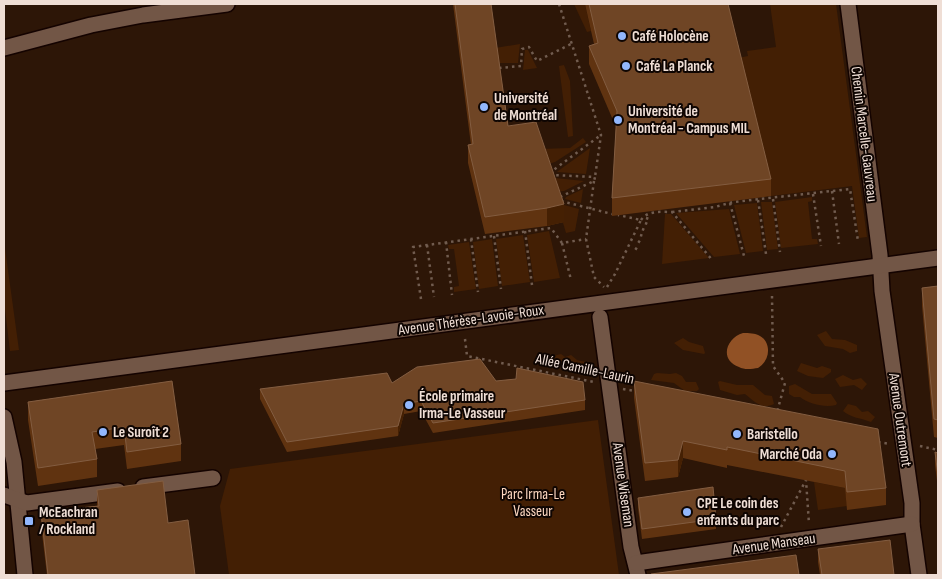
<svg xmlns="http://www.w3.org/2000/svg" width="942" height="579" font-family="'Sofia Sans Condensed',sans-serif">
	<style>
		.green { fill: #431f04 }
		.water { fill: #915125 }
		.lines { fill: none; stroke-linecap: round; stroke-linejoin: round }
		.minor-casing { stroke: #140300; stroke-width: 18 }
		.path { stroke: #715c4f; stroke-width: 2.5; stroke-dasharray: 2.5 4; stroke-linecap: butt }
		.minor { stroke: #725646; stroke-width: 15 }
		.wall { fill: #603310 }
		.shaded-wall { fill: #452003 }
		.building { fill: #6f4525; stroke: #835d41 }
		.poi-dot { fill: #92b7fd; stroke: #0e0502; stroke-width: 2 }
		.labels { text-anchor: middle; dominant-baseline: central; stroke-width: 4; stroke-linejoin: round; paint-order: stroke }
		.poi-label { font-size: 15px; font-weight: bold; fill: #efded5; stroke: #0e0502; text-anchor: start }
		.street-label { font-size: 15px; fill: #efded5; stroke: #0e0502 }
		.park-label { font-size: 15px; fill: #fdd7c0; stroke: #0e0502 }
	</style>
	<rect width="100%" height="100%" fill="#2d1607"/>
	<g class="green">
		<path d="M574 4H585L591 31 587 32Z"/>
		<path d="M770 4H836L867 237 859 238 852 186 771 196 738 58 748 56 747 51 776 47Z"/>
		<path d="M520 44 518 63H496L495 48Z"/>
		<path d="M525 50H528L537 68 523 70Z"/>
		<path d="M564 65 570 81 573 136 568 137 559 66Z"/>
		<path d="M583 138 586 142 555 162 545 165 540 149 570 148Z"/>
		<path d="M590 148 586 174 557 172 558 171Z"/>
		<path d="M555 178 584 181 564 191 554 192Z"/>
		<path d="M583 189 581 203 565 199 566 197Z"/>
		<path d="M812 197V201L808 202 812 239H817L818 244 781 248 775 202Z"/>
		<path d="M772 202 778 249 767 250 761 202Z"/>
		<path d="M757 203 763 251 746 253 734 205Z"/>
		<path d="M564 205 579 209 575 231 566 233 558 206Z"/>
		<path d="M729 209 740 254 714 257 676 213Z"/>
		<path d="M665 214H671L709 258 662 264Z"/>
		<path d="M549 231 560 278 534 282 527 235Z"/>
		<path d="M523 235 530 282 502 286 496 239Z"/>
		<path d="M492 239 498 286 479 289 473 242Z"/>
		<path d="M4 241 19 350 10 351 4 301Z"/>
		<path d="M469 242 476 289 454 292V287L459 286 454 249H449L448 245Z"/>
		<path d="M826 331 832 339 845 340 857 345V351L850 353 843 349 825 346 817 335Z"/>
		<path d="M683 338 689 342 703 346 705 353 704 354 683 350 674 343Z"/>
		<path d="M561 354 565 357 571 355 577 360 591 363 594 370H575L569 365 555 363 553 356Z"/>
		<path d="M801 363 817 368 822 366 831 369V372L823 378 808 376 797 371Z"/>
		<path d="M657 373 670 374 676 373 682 376 686 382H696L699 389 697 391H685L674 383 651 380 654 374Z"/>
		<path d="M843 375 853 380 861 378 867 384 862 390 854 385 840 387 835 379Z"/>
		<path d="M720 381 737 385H753L765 395 772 396 774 404C762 410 755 402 745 394L737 395 720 390 718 382Z"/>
		<path d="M795 384 812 394H831L837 403 836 405C825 408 809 404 800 397H794L789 394V386Z"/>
		<path d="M848 404 856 406 862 412 868 411 875 417 871 422C861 418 851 418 843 411Z"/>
		<path d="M598 420 619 575H229L220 506 230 469Z"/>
		<path d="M814 482 845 488 847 506 818 510Z"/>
	</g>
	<path class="water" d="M743 333C749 333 755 333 760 336 772 343 770 361 758 368 752 369 744 370 739 367 719 360 726 338 743 333Z"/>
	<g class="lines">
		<g class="minor-casing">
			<g id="minor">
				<path d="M848 4 880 255 882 291 912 503V524L919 575"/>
				<path d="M4 48 91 25 143 15 227 4"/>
				<path d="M600 317 631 547 638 575"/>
				<path d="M4 383 938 258"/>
				<path d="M4 417 14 462 25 575"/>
				<path d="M143 487 213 478"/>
				<path d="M4 495 27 503 118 491"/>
				<path d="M636 563 912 524"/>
			</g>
		</g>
		<g class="path">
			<path d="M559 4 601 135 595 177"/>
			<path d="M499 68 521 66 522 49 529 47 537 61 571 44"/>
			<path d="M594 181 586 239 594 277 604 287"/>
			<path d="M832 191 839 244"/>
			<path d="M813 194 821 246"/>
			<path d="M560 197 594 181 595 177 553 175 552 171 601 135"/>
			<path d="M773 199 780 252"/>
			<path d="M758 200 766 254"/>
			<path d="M561 201 612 214"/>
			<path d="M730 203 744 256"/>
			<path d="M672 212 715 207 733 202 850 189 858 241"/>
			<path d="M646 218 652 220"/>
			<path d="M641 220C648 210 661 212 672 212L713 261"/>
			<path d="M645 223 650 225"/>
			<path d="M642 229 647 231"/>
			<path d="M525 231 532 285"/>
			<path d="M640 235 644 236"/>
			<path d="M494 236 501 289"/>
			<path d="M471 239 478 292"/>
			<path d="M638 241 641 243"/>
			<path d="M446 242 452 295"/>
			<path d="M562 243 571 280"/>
			<path d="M427 245 434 297"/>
			<path d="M635 248 638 250"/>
			<path d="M607 287 615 274 641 220 618 215"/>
			<path d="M772 296 773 366 785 383 777 412"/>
			<path d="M421 299 413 247 551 228 562 243 586 239"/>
			<path d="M465 339 467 356 594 382"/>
			<path d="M623 389 635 391"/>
			<path d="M878 442 890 444"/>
			<path d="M920 446 938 450"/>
			<path d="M781 527 806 480 809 524"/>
		</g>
		<use href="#minor" class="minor"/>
	</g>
	<g class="wall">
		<path d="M453 4H491L508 126 564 222 547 226 485 234 468 163V145H471Z"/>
		<path d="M585 4H728L771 179V196L612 216V198L616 127 589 64V46L594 44Z"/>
		<path d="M938 286V438L934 437 922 306V288Z"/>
		<path d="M172 381 181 444V461L127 469 124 445 95 449 97 459V477L38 486 28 420V402Z"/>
		<path d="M634 381 886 488V505L847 510 845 488 727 465V468L683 458 678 477 645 481 634 398Z"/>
		<path d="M392 383 585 400V410L433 433 421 411 404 414 398 436 287 452 260 399V389Z"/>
		<path d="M935 452 938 453V489L935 465Z"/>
		<path d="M97 490 168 523 195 575H47L41 525V512L97 506Z"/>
		<path d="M638 498 716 519V529L642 539 638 508Z"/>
		<path d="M818 549 894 575H820L818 562Z"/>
	</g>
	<g class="shaded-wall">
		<path d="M564 204V222L547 226V208Z"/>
		<path d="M404 404V414L398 436V426Z"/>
		<path d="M683 441V458L678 477V460Z"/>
	</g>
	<g class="building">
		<path d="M455 4H491L508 126 536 122 564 204 547 208 485 217 468 145 473 144Z"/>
		<path d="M589 4H728L771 179 612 198 617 111 589 46 598 43Z"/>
		<path d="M938 286V420L934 419 922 288Z"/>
		<path d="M480 359 496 381 516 379 517 368 583 382 585 400 433 423 421 401 404 404 398 426 287 442 260 389 387 373 392 383 417 367Z"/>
		<path d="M172 381 181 444 127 452 124 427 92 432 97 459 38 468 28 402Z"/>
		<path d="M634 381 878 429 886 488 847 492 845 471 727 447V450L683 441 678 460 645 463Z"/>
		<path d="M935 452 938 453V476Z"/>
		<path d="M163 481 168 523 188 520 195 575H48L41 512 99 506 97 490Z"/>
		<path d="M713 487 716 519 642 529 638 498Z"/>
		<path d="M890 540 894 575H822L818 549Z"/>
		<path d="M796 555 799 575H651V574Z"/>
	</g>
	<g class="poi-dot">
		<circle cx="622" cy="36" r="5"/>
		<circle cx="626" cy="66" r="5"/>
		<circle cx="484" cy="107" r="5"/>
		<circle cx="618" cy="120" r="5"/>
		<circle cx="409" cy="405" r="5"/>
		<circle cx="103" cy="432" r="5"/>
		<circle cx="737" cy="434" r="5"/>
		<circle cx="832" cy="454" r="5"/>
		<circle cx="687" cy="512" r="5"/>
		<rect x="24" y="516" width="10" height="10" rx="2.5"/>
	</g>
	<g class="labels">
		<g class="poi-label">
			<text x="632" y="36">Café Holocène</text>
			<text x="636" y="66">Café La Planck</text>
			<text x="494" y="98">Université<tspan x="494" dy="17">de Montréal</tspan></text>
			<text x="628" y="111">Université de<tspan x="628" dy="17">Montréal - Campus MIL</tspan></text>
			<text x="419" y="396">École primaire<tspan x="419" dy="17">Irma-Le Vasseur</tspan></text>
			<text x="113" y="432">Le Suroît 2</text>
			<text x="747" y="434">Baristello</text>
			<text x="822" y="454" text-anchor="end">Marché Oda</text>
			<text x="697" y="503">CPE Le coin des<tspan x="697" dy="17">enfants du parc</tspan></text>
			<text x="39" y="512">McEachran<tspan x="39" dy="17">/ Rockland</tspan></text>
		</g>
		<g class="street-label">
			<text transform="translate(864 134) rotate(83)">Chemin Marcelle-Gauvreau</text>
			<text transform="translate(471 320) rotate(-8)">Avenue Thérèse-Lavoie-Roux</text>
			<text transform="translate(585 369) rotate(12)">Allée Camille-Laurin</text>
			<text transform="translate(900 420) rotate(82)">Avenue Outremont</text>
			<text transform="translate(623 485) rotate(82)">Avenue Wiseman</text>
			<text transform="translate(774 544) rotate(-8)">Avenue Manseau</text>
		</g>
		<g class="park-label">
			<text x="533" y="494">Parc Irma-Le<tspan x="533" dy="17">Vasseur</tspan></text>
		</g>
	</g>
	<rect width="942" height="579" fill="none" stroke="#efded5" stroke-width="10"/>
</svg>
